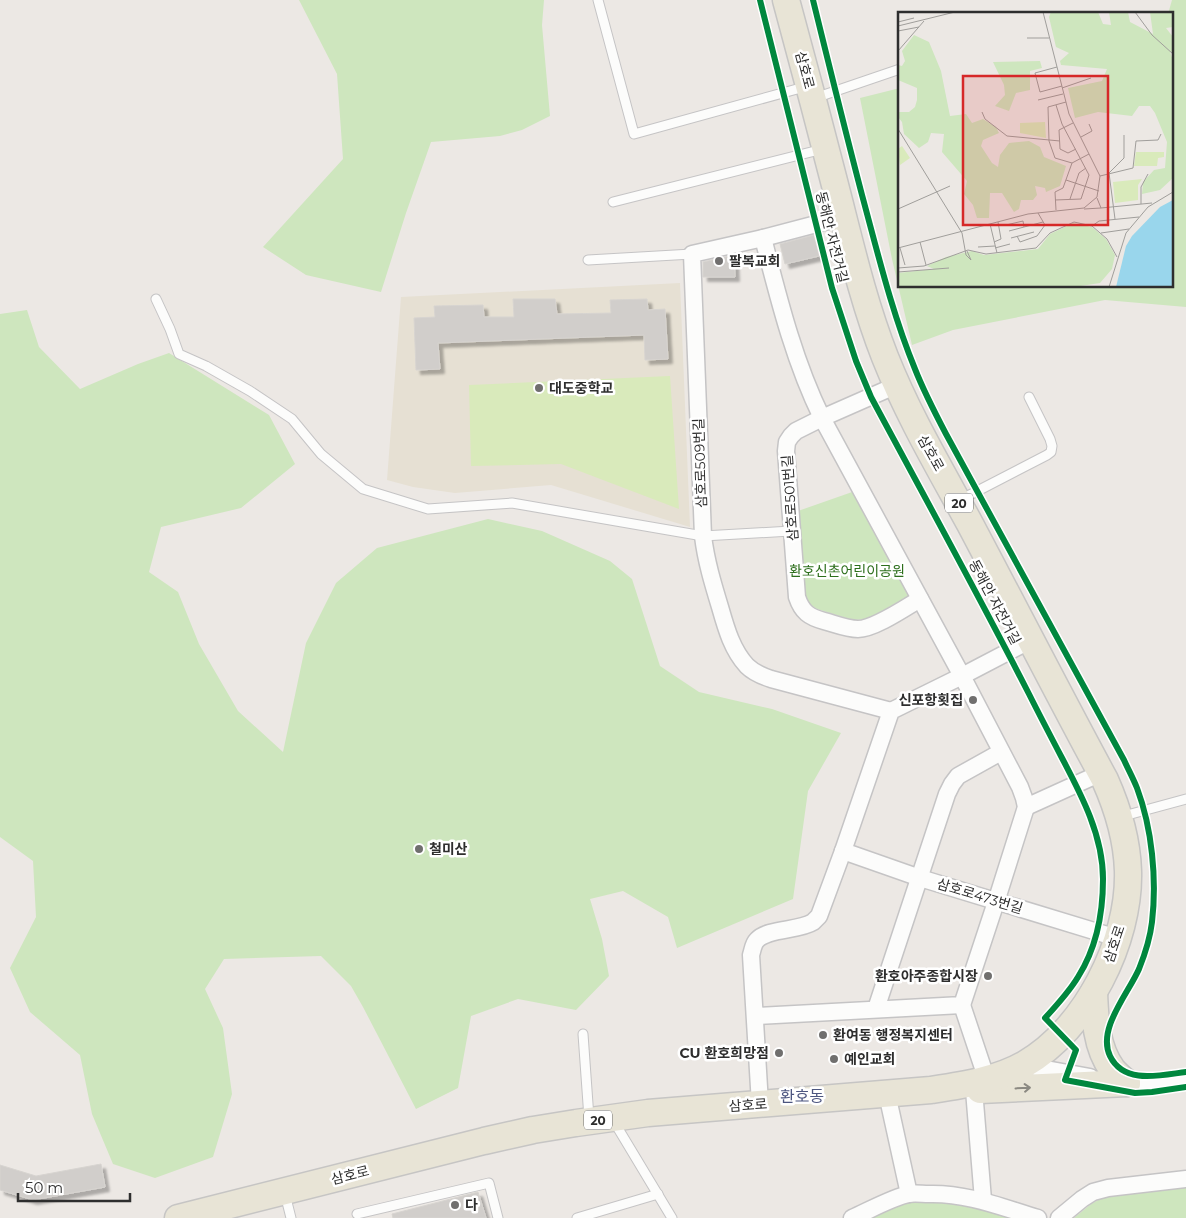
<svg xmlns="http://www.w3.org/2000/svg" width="1186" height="1218" font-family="Montserrat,'Noto Sans KR',sans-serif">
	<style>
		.education { fill: #e6e0d3 }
		.green { fill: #cee6be }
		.pitch { fill: #d9eabb }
		.building { fill: #d1cecb; stroke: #d7d4d0; filter: url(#shadow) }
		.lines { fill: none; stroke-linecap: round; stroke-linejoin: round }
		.service-casing { stroke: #c5c4c5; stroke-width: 11 }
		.minor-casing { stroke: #c5c4c5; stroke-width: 19 }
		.primary-casing { stroke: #c6c5c4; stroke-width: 29 }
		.service { stroke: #fcfcfb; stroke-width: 9 }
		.minor { stroke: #fcfcfb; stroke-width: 16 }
		.primary { stroke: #e8e4d6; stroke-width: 26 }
		.cycleway-casing { stroke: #fff; stroke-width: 9 }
		.cycleway { stroke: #00873e; stroke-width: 6 }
		.oneway { stroke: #8b8982 }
		.poi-dot { fill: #706f6e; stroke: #fff; stroke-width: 2 }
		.labels { text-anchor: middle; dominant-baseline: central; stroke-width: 5; stroke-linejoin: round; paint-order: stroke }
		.shield { fill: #fff; stroke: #6d6d6d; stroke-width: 1 }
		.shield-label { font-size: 12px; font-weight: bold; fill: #2e2e2e }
		.street-label { font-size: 14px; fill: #2e2e2e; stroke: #fff }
		.poi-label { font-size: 14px; font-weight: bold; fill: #2e2e2e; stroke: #fff; text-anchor: start }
		.park-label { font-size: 14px; fill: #2c6e1b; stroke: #fff }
		.quarter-label { font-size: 16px; fill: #4d5680; stroke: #fff }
		.inset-road { fill: none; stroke: #a09e9b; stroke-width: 1 }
		.view { fill: #d62828; fill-opacity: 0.15; stroke: #d62828; stroke-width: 2.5 }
		.inset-edge { fill: none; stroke: #2e2e2e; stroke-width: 2.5 }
	</style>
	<defs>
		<filter id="shadow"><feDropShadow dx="4.5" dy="4.5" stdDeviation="1" flood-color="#0004"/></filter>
	</defs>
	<rect width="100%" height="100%" fill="#ece8e4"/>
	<path class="education" d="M680 283 690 527 551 485 455 493 413 487 387 480 401 297Z"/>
	<g class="green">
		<path d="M299 0H544L542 25 550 116 522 130 500 136 431 142 406 213 381 292 306 275 263 247 343 159 337 74Z"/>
		<path d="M1172 0H1186V307L1105 300 953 330 912 345 892 259 860 98 900 88V286H1172V14H1168Z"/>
		<path d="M27 310 39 347 80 389 138 364 169 353 269 415 295 464 241 508 161 527 149 572 178 592 199 644 238 711 283 752 306 643 336 583 377 548 488 519 542 531 610 561 632 579 660 666 699 692 772 709 841 733 808 791 793 899 677 948 668 917 623 891 590 899 602 939 609 976 576 1010 518 999 471 1016 458 1088 416 1109 363 1007 351 986 321 956 224 959 205 989 223 1028 232 1094 213 1157 155 1178 113 1164 92 1114 80 1055 30 1012 10 968 36 917 33 861 0 837V314Z"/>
		<path d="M855 491 910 595 868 619 853 620 817 609 808 603 804 594 798 511Z"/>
		<path d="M1186 1186V1218H1074L1091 1204 1104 1197Z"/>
		<path d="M929 1200 957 1203 1012 1218H870L903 1204Z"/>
	</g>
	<path class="pitch" d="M670 376 679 509 561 464 471 466 469 385Z"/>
	<g class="building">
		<path d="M814 235 819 256 785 264 780 244Z"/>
		<path d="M734 255 735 277H703V262Z"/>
		<path d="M513 299H555L557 314 611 313 610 300 647 299 648 310 665 309 668 359 645 360 644 335 438 343 440 369 416 370 414 318 435 317 434 306 483 305 484 317H514Z"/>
		<path d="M101 1164 105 1187 33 1200 0 1190V1165L36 1176Z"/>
		<path d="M478 1192 486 1218H393L392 1214Z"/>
	</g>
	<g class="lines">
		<g class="service-casing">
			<g id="service">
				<path d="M598 0 634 134 808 86"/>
				<path d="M815 98 900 69"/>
				<path d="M613 202 823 149"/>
				<path d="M588 260 692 254"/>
				<path d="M156 299 170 329 179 354 206 366 250 391 292 419 321 454 363 489 428 509 512 503 703 536 791 531"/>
				<path d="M960 500 1047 455 1051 452 1052 446 1050 439 1029 397"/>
				<path d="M1120 817 1186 799"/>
				<path d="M583 1034 589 1118"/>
				<path d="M613 1120 672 1218"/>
				<path d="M285 1194 291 1218"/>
				<path d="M357 1214 489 1183 498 1218"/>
				<path d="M577 1218 658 1194"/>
			</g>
		</g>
		<g class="minor-casing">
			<g id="minor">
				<path d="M843 217 763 238 692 254 703 536C706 561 713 584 720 607 726 628 732 650 747 666 754 673 762 676 771 679L891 711"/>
				<path d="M897 385 822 418 796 431 791 436 787 442 786 451 797 597C802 612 809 617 824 621 835 624 847 629 858 629 874 629 905 608 920 599"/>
				<path d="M1026 807 1101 773"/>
				<path d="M843 851 920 878 1117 938"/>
				<path d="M962 1005 987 1080"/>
				<path d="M876 1009 947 794 952 784 958 776 1001 752"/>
				<path d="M756 1016 962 1005 996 902 1026 807 1024 798 1020 787 962 676 822 418C794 361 779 300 763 238"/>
				<path d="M1024 1065 1090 1077"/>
				<path d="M1119 1082 1144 1083 1186 1079"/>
				<path d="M974 1090 983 1200"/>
				<path d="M887 1094 909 1194"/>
				<path d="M760 1104 751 955C753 949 753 944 757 940 768 928 799 931 813 922 815 920 817 918 819 916L843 851 891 711 962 676 1031 640"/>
				<path d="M852 1218C868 1211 893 1197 909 1194 915 1193 922 1194 929 1194 967 1193 1001 1207 1038 1218"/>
				<path d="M1059 1218 1082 1199 1093 1192 1108 1188 1186 1179"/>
			</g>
		</g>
		<g class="primary-casing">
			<g id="primary">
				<path d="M1094 992C1095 1018 1096 1047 1112 1069 1116 1074 1122 1079 1127 1083"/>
				<path d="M980 1090 1127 1083"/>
				<path d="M178 1218 484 1141 533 1130 576 1123 648 1113 931 1090C963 1085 997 1080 1025 1064 1086 1029 1130 941 1128 871 1127 839 1118 809 1105 780 1059 695 1015 609 970 524 940 469 908 415 885 357 863 301 850 243 835 185 819 123 803 62 786 0"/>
			</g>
		</g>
		<use href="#service" class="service"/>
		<use href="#minor" class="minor"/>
		<use href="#primary" class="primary"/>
		<g class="cycleway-casing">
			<g id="cycleway">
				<path d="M760 0 832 288 856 361 871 397C924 496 978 594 1029 694 1040 716 1051 737 1062 758 1082 796 1103 836 1103 879 1103 914 1097 947 1078 977 1069 992 1057 1005 1045 1018L1076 1050 1065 1080 1135 1093 1152 1092 1186 1087"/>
				<path d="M813 0C829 65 845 130 862 195 878 254 892 313 915 369 924 392 935 413 946 434L1124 760C1128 769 1133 778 1137 788 1152 828 1157 879 1152 922 1150 939 1145 954 1139 969 1128 994 1097 1029 1110 1056 1124 1085 1161 1075 1186 1072"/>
			</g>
		</g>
		<use href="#cycleway" class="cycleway"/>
	</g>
	<defs><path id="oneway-shaft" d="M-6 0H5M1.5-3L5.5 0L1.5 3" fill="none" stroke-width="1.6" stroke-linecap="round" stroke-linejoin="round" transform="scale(1.25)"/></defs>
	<use class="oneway" href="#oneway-shaft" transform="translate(1023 1088) rotate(-3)"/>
	<g class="poi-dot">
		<circle cx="719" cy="261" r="5"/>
		<circle cx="539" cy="388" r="5"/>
		<circle cx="973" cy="700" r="5"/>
		<circle cx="419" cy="849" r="5"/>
		<circle cx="988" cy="976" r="5"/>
		<circle cx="823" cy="1035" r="5"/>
		<circle cx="779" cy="1053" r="5"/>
		<circle cx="834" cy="1059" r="5"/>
		<circle cx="455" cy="1205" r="5"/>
	</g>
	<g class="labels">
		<g class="shield">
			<rect x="945" y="493.5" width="28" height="19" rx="4"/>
			<rect x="584" y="1110.5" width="28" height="19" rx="4"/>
		</g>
		<g class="shield-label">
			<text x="959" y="503">20</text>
			<text x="598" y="1120">20</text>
		</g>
		<g class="street-label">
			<text transform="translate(805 70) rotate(75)">삼호로</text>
			<text transform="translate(832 237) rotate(76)">동해안 자전거길</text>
			<text transform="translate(931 453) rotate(61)">삼호로</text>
			<text transform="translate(700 463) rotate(-92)">삼호로509번길</text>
			<text transform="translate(790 498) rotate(-94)">삼호로501번길</text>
			<text transform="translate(995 602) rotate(62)">동해안 자전거길</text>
			<text transform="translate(980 896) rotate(17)">삼호로473번길</text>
			<text transform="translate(1114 944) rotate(-71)">삼호로</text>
			<text transform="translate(748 1105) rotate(-4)">삼호로</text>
			<text transform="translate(350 1175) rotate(-14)">삼호로</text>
		</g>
		<g class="poi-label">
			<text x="729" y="261">팔복교회</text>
			<text x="549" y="388">대도중학교</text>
			<text x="963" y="700" text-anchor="end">신포항횟집</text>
			<text x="429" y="849">철미산</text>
			<text x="978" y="976" text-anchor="end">환호아주종합시장</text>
			<text x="833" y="1035">환여동 행정복지센터</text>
			<text x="769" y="1053" text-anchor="end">CU 환호희망점</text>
			<text x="844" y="1059">예인교회</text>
			<text x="465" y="1205">다</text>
		</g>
		<g class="park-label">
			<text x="847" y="571">환호신촌어린이공원</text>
		</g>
		<g class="quarter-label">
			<text x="802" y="1096">환호동</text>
		</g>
	</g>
	<g transform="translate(898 12)">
		<rect width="275" height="275" fill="#ece8e4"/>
		<path d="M153 0H200L205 12 213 13 211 0H230L232 10 255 22 252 0H275V15L268 16 275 25V41L272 40 275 48V166L262 178 244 182 245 170 256 158 267 156 269 130 257 101 252 94H241L234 104 200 100 177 106 170 76 204 69 209 57 163 53 162 49 171 41 158 35 151 5ZM16 23 31 30 43 59 52 104 68 102 74 111 85 107 98 115 101 121 85 128 83 134 94 151 100 155 102 143 111 131 131 129 142 135 146 145 168 154 162 174 148 180 147 176 137 174 139 183 135 188H123L121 197 116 200 104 181H92L91 206H79L75 193 66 182 69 169 44 140 46 122 33 121 30 130 21 136 6 122 4 110 0 105 1 100H11L17 95 19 88V76L0 68V53L4 54 7 49 4 39ZM142 49 144 56 132 59V78L118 81 111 99 97 94 107 83 106 73 95 50ZM175 211 194 215 208 227 217 243 214 257 202 271 176 275H0V261L36 257 29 254 48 245 74 239 86 243 140 237 152 222Z" fill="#cee6be"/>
		<path d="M147 110 148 126 122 121V111ZM4 134 12 146 2 153 0 137ZM238 140H266V145L260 146 259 154H236ZM244 167 240 173V188L217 191 215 170Z" fill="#d9eabb"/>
		<path d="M275 188V275H218L228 234 234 224 262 195Z" fill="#99d6ec"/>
		<path class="inset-road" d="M237 0 254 23 275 42M0 10 16 6M0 14 57 0M0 19 21 15M129 26H151M0 39 26 9M159 55 137 61 142 80 164 74M164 76 193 66M140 88 165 82M168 90 150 95 151 129 157 146 174 151M84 100 87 107 109 124 162 129M175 111 161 118 162 137 170 141 178 137M0 117 64 221 68 243 73 248 69 239M183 125 194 119 191 112M202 164 235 156 238 129 260 128 263 122M168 168 201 179M172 187 181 161 188 156M157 188 183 187 191 163 164 112 158 93M243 192V175L250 162M203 196 254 191M0 197 52 174M186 197 203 196 199 186M158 198 157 180 165 176 174 151 191 142M217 207 211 161 226 146V123M92 212 99 241M108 213 125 209 126 215M194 214 201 209 241 205M111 219 145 210M203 221 231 217M119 224 122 230 139 224 147 213 140 201M113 226 136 220M22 230 28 253M96 230 103 227 100 210M80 235 97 234M0 236 130 202 186 196 199 185 202 164 171 102 145 0M2 236 7 253M97 236 112 232M0 256 26 254 70 238 88 242 138 236 152 221 176 210 194 214 209 227 219 245M0 260 51 256M211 275 228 221 250 195 275 180"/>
		<path class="view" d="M65 64H210V213H65Z"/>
		<rect width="275" height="275" class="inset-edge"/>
	</g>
	<path d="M18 1193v8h112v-8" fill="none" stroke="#2e2e2e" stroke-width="2.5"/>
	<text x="25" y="1193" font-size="15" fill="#2e2e2e" stroke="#ffffff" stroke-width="4" paint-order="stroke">50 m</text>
</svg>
